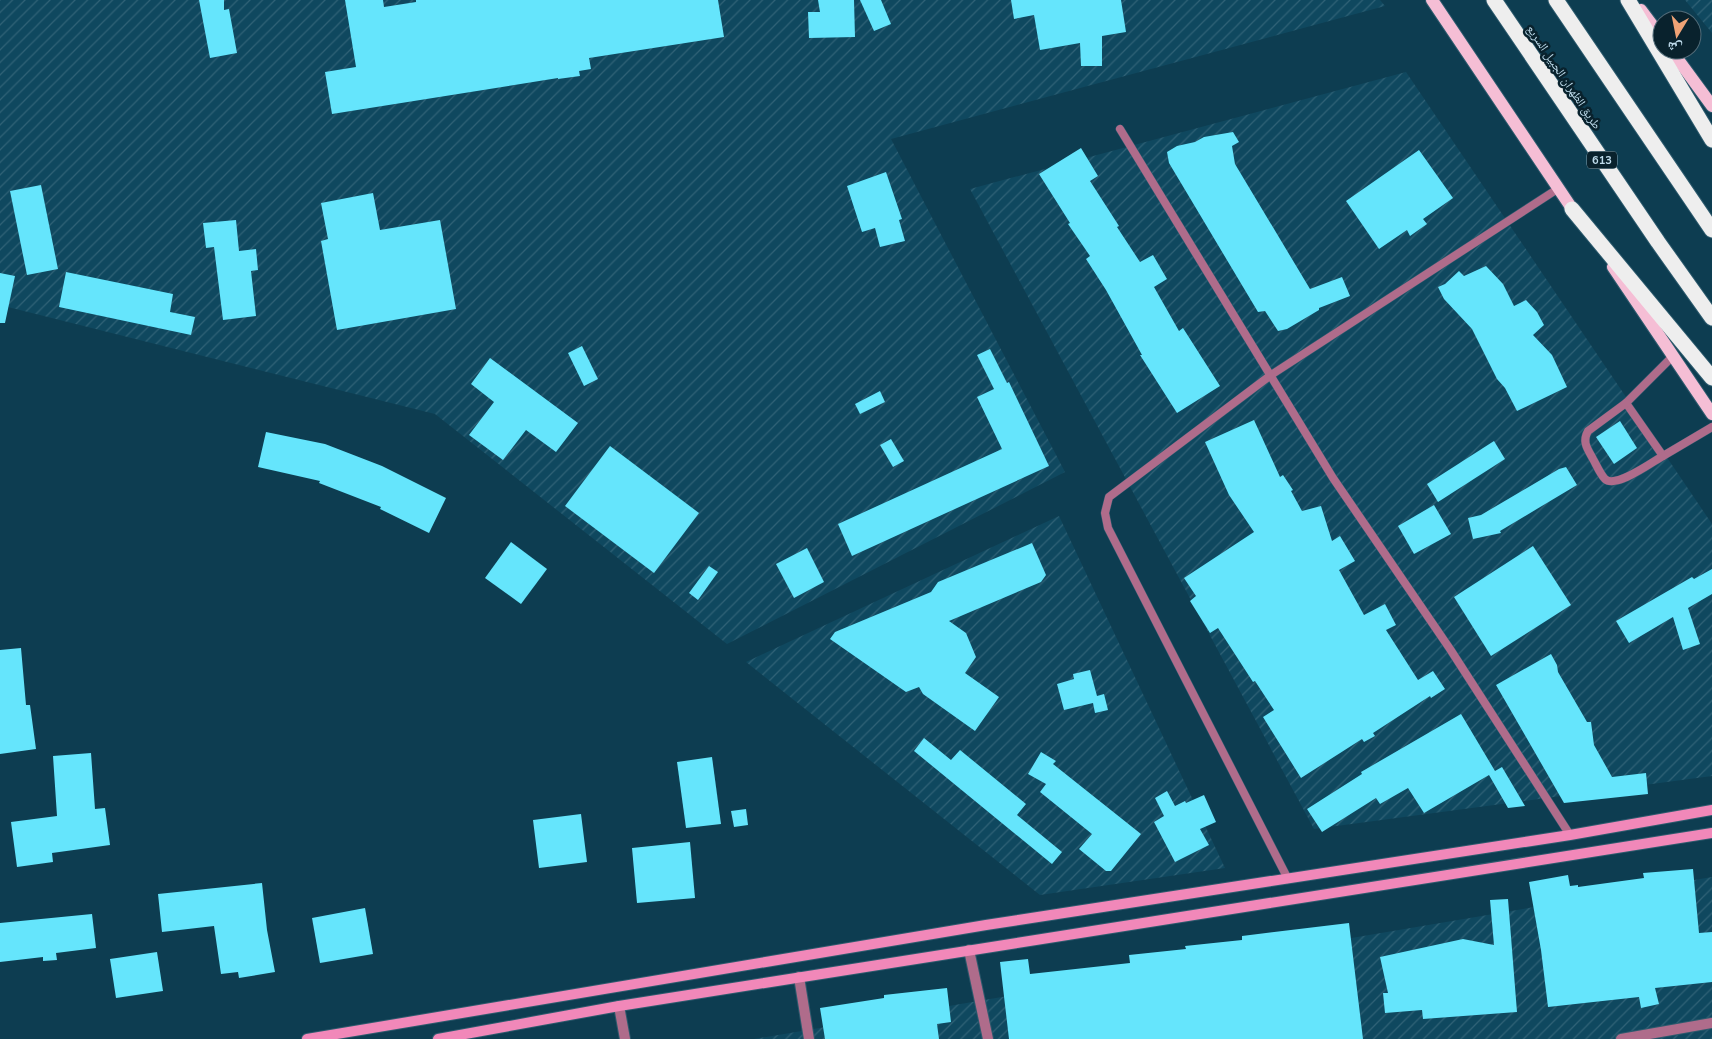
<svg xmlns="http://www.w3.org/2000/svg" width="1712" height="1039" font-family="'Nunito Sans','Noto Naskh Arabic',sans-serif">
	<style>
		.industrial { fill: url(#industrial-furrows) }
		.building { fill: #65e5fc }
		.lines { fill: none; stroke-linecap: round; stroke-linejoin: round }
		.lane-casing { stroke: #2d5a6d; stroke-width: 9 }
		.street-casing { stroke: #2d5a6d; stroke-width: 12 }
		.secondary-casing { stroke: #2d5a6d; stroke-width: 12 }
		.primary-casing { stroke: #2d5a6d; stroke-width: 14 }
		.highway-casing { stroke: #2d5a6d; stroke-width: 17 }
		.lane { stroke: #af6c8b; stroke-width: 8 }
		.street { stroke: #af6c8b; stroke-width: 10 }
		.secondary { stroke: #f188b9; stroke-width: 10 }
		.primary { stroke: #f5bed5; stroke-width: 12 }
		.highway { stroke: #eee; stroke-width: 15 }
		.labels { text-anchor: middle; dominant-baseline: central; stroke-width: 5; stroke-linejoin: round; paint-order: stroke }
		.shield { fill: #09222d; stroke: #88a4b3; stroke-width: 1 }
		.shield-label { font-size: 11px; font-weight: bold; fill: #bfdcec }
		.street-label { font-size: 12px; fill: #bfdcec; stroke: #09222d }
	</style>
	<defs>
		<pattern id="industrial-furrows" width="10" height="10" patternUnits="userSpaceOnUse" patternTransform="scale(1.25)"><rect width="10" height="10" fill="#0f485f"/><path d="M-1 1l2-2M0 10L10 0M9 11l2-2" fill="none" stroke="#306276"/></pattern>
	</defs>
	<rect width="100%" height="100%" fill="#0d3d51"/>
	<g class="industrial">
		<path d="M0 0H1380L1385 6 891 139 1065 472 727 644 435 414 0 305Z"/>
		<path d="M1685 0H1712V33Z"/>
		<path d="M1406 72 1712 524V776L1314 829 970 189Z"/>
		<path d="M1059 516 1225 868 1040 895 746 662Z"/>
		<path d="M1712 877V1039H754Z"/>
	</g>
	<g class="building">
		<path d="M199 0H224V10L229 9 237 53 210 58Z"/>
		<path d="M345 0H383L384 7 416 2V0H718L724 37 589 58 591 69 579 71 580 76 558 79V78L332 114 325 72 356 67Z"/>
		<path d="M818 0H854L855 37 809 38 808 12H820Z"/>
		<path d="M860 0H881L891 24 874 31Z"/>
		<path d="M1011 0H1121L1126 32 1102 36V66H1081L1080 43 1040 50 1034 15 1014 19Z"/>
		<path d="M1233 132 1239 142 1232 146 1235 164 1310 289 1342 277 1350 296 1319 308V310L1287 329 1278 331 1265 311 1258 312 1169 163 1167 152 1177 146 1195 142 1204 137Z"/>
		<path d="M1081 148 1098 176 1090 181 1119 226 1117 227 1140 262 1153 255 1167 279 1154 287 1179 331 1183 328 1220 386 1177 413 1140 355H1142L1106 290 1086 259 1090 256 1068 224 1070 223 1039 174Z"/>
		<path d="M1419 150 1453 198 1423 219 1427 224 1410 236 1407 230 1379 249 1346 201Z"/>
		<path d="M886 172 902 219 899 220 905 241 880 247 875 228 862 232 847 186Z"/>
		<path d="M41 185 58 269 27 275 10 191Z"/>
		<path d="M373 193 380 230 440 220 456 309 337 330 321 241 328 239 321 203Z"/>
		<path d="M236 220 239 251 256 249 258 270 251 271 256 316 223 320 214 247 206 248 203 223Z"/>
		<path d="M1486 266 1503 284 1514 306 1526 300 1537 312 1544 325 1533 335 1552 355 1567 387 1517 411 1505 388 1497 379 1472 329 1444 299 1438 287 1445 284 1459 271 1464 276Z"/>
		<path d="M66 272 173 294 170 312 195 317 191 335 59 307Z"/>
		<path d="M0 273 15 276 5 323H0Z"/>
		<path d="M582 346 598 379 584 386 568 353Z"/>
		<path d="M990 349 1007 383 1009 382 1049 466 852 556 838 524 1002 449 977 397 994 389 977 355Z"/>
		<path d="M490 358 578 423 556 452 526 430 503 460 469 435 494 402 471 384Z"/>
		<path d="M880 391 885 402 860 414 855 404Z"/>
		<path d="M1254 420 1280 477 1283 475 1293 490 1291 491 1302 511 1321 506 1332 541 1340 536 1355 561 1339 570 1364 615 1385 604 1396 625 1386 630 1418 680 1433 671 1445 689 1431 698 1430 696 1373 733 1375 736 1364 742 1362 739 1301 778 1263 717 1274 710 1255 681 1253 682 1218 628 1210 633 1190 601 1196 596 1184 578 1254 532 1229 495 1205 442Z"/>
		<path d="M1620 421 1637 448 1614 464 1596 437Z"/>
		<path d="M266 432 325 444 382 466 446 498 429 533 380 509 381 507 319 483 320 481 258 467Z"/>
		<path d="M891 439 904 461 893 467 880 445Z"/>
		<path d="M1494 441 1505 459 1438 502 1427 484Z"/>
		<path d="M610 446 699 513 654 573 565 506Z"/>
		<path d="M1566 467 1577 485 1500 531 1501 533 1473 539 1468 518 1481 515 1559 469Z"/>
		<path d="M1434 505 1451 534 1414 554 1398 526Z"/>
		<path d="M511 542 547 569 521 604 485 578Z"/>
		<path d="M1032 543 1046 575 1041 582 949 621 966 633 976 657 965 673 999 697 975 731 923 694 919 687 906 692 830 639 835 632 931 592 938 582Z"/>
		<path d="M1533 546 1571 605 1491 656 1454 597Z"/>
		<path d="M807 548 824 582 794 598 776 564Z"/>
		<path d="M709 566 718 572 698 600 689 593Z"/>
		<path d="M1712 569V594L1688 608 1700 644 1683 650 1673 617 1629 643 1616 621 1692 577 1694 579Z"/>
		<path d="M21 648 26 705H30L36 749 0 754V650Z"/>
		<path d="M1551 654 1557 665 1558 672 1587 722H1591L1594 745 1612 777 1646 773 1648 794 1564 803 1496 685Z"/>
		<path d="M1090 670 1097 696 1104 694 1108 710 1095 713 1093 703 1064 710 1057 684 1074 679 1073 674Z"/>
		<path d="M1461 714 1495 771 1502 767 1525 806 1508 808 1489 775 1424 813 1408 788 1380 804 1376 798 1322 832 1307 809 1362 774 1361 772Z"/>
		<path d="M924 738 951 760 960 750 1026 804 1017 815 1062 852 1052 864 914 751Z"/>
		<path d="M1041 752 1056 761 1053 764 1141 834 1111 871H1106L1079 849 1092 834 1040 792 1046 784 1028 774Z"/>
		<path d="M91 753 95 809 105 808 110 845 52 853 53 862 17 867 11 822 57 816 53 756Z"/>
		<path d="M712 757 721 824 686 828 677 762Z"/>
		<path d="M1167 791 1175 806 1185 801 1186 803 1204 795 1216 822 1200 829 1209 845 1175 862 1154 822 1164 816 1155 798Z"/>
		<path d="M746 809 748 825 734 827 731 811Z"/>
		<path d="M581 814 587 862 539 868 533 820Z"/>
		<path d="M690 842 695 898 637 903 632 848Z"/>
		<path d="M1693 869 1699 933 1712 932V982L1655 988 1659 1004 1641 1008 1639 997 1548 1007 1541 950 1529 882 1568 875 1570 886 1578 885V887L1644 878 1643 873Z"/>
		<path d="M262 883 267 930 275 972 239 978 238 972 221 974 214 926 162 932 158 894Z"/>
		<path d="M1508 899 1517 1012 1423 1019 1422 1010 1385 1013 1383 993H1388L1380 957 1463 939 1494 945 1490 900Z"/>
		<path d="M365 908 373 954 320 963 312 918Z"/>
		<path d="M92 914 96 948 56 953 57 960 43 961V957L0 962V923Z"/>
		<path d="M1349 923 1363 1039H1009L1000 962 1028 959 1030 974 1130 963 1129 955 1186 949 1185 946 1242 940V936Z"/>
		<path d="M157 952 163 991 116 998 110 959Z"/>
		<path d="M947 988 951 1022 937 1024 939 1039H825L820 1008 884 998V995Z"/>
	</g>
	<g class="lines">
		<g class="lane-casing">
			<g id="lane">
				<path d="M1120 129 1333 478 1450 649 1570 835"/>
				<path d="M1673 356 1626 403 1663 456 1712 427"/>
				<path d="M1626 403 1588 431C1582 442 1587 448 1593 459 1596 464 1600 474 1605 479 1616 489 1652 462 1663 456"/>
				<path d="M1288 879 1108 528 1105 513 1109 497 1271 375 1559 188"/>
			</g>
		</g>
		<g class="street-casing">
			<g id="street">
				<path d="M969 950 988 1039"/>
				<path d="M799 977 809 1039"/>
				<path d="M619 1006 625 1039"/>
				<path d="M1621 1039 1712 1023"/>
			</g>
		</g>
		<g class="secondary-casing">
			<g id="secondary">
				<path d="M307 1039 986 925 1570 835 1712 810"/>
				<path d="M438 1039 619 1006 1712 833"/>
			</g>
		</g>
		<g class="primary-casing">
			<g id="primary">
				<path d="M1432 0 1577 216"/>
				<path d="M1641 10 1662 38"/>
				<path d="M1671 50 1712 106"/>
				<path d="M1613 267 1712 414"/>
			</g>
		</g>
		<g class="highway-casing">
			<g id="highway">
				<path d="M1494 0 1658 242 1712 318"/>
				<path d="M1556 0 1712 230"/>
				<path d="M1628 0 1712 140"/>
				<path d="M1572 209 1712 378"/>
			</g>
		</g>
		<use href="#lane" class="lane"/>
		<use href="#street" class="street"/>
		<use href="#secondary" class="secondary"/>
		<use href="#primary" class="primary"/>
		<use href="#highway" class="highway"/>
	</g>
	<g class="labels">
		<rect class="shield" x="1587" y="151.5" width="30" height="17" rx="4"/>
		<g class="shield-label">
			<text x="1602" y="160">613</text>
		</g>
		<g class="street-label">
			<text transform="translate(1564 77) rotate(56)">طريق الظهران الجبيل السريع</text>
		</g>
	</g>
	<g transform="translate(1677 35) rotate(190)"><circle r="24" fill="#09222d" stroke="#526c79"/>
	<path d="M0-4L9 19L0 12L-9 19Z" fill="#efa376"/>
	<text y="-8" font-size="14" font-weight="bold" text-anchor="middle" fill="#bfdcec">ش</text>
	</g>
</svg>
